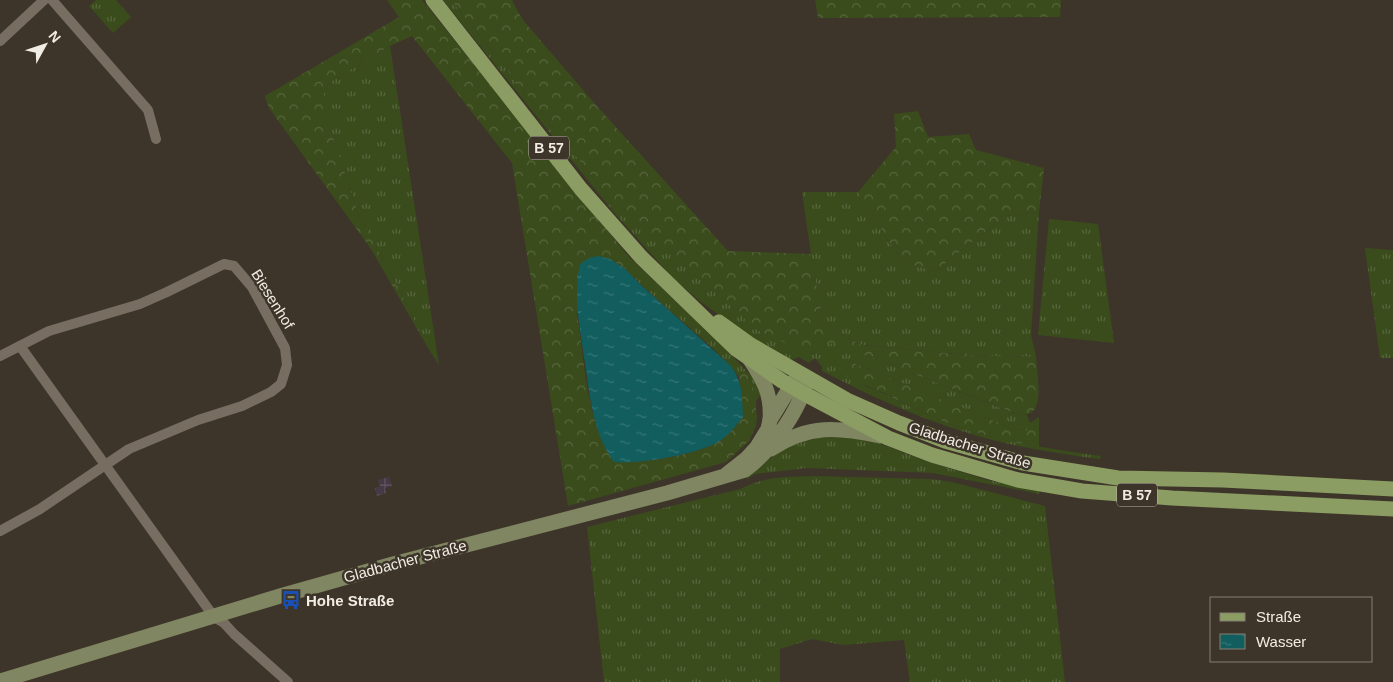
<svg xmlns="http://www.w3.org/2000/svg" width="1393" height="682" font-family="Arial,sans-serif">
	<style>
		.industrial { fill: url(#industrial-grid) }
		.grass { fill: url(#grass-tufts) }
		.forest { fill: url(#forest-crowns) }
		.water { fill: url(#water-ripples) }
		.lines { fill: none; stroke-linecap: round; stroke-linejoin: round }
		.street { stroke: #776e61; stroke-width: 10 }
		.secondary { stroke: #818662; stroke-width: 15 }
		.primary { stroke: #8b9d62; stroke-width: 15 }
		.labels { text-anchor: middle; dominant-baseline: central; stroke-width: 5; stroke-linejoin: round; paint-order: stroke }
		.shield { fill: #3d3529; stroke: #bbb5ac; stroke-width: 1 }
		.shield-label { font-size: 14px; font-weight: bold; fill: #f1ece4 }
		.street-label { font-size: 15px; fill: #f1ece4; stroke: #3d3529 }
		.poi-label { font-size: 15px; font-weight: bold; fill: #f1ece4; stroke: #3d3529; text-anchor: start }
	</style>
	<defs>
		<pattern id="industrial-grid" width="8" height="8" patternUnits="userSpaceOnUse" patternTransform="scale(1.25)"><rect width="8" height="8" fill="#473846"/><path d="M0 4h8M4 0v8" fill="none" stroke="#625561"/></pattern>
		<pattern id="grass-tufts" width="24" height="20" patternUnits="userSpaceOnUse" patternTransform="scale(1.25)"><rect width="24" height="20" fill="#3a4c1c"/><path d="M3 7l-1-3M5 7V3M7 7l1-3M15 17l-1-3M17 17v-4M19 17l1-3" fill="none" stroke="#57663d"/></pattern>
		<pattern id="forest-crowns" width="20" height="18" patternUnits="userSpaceOnUse" patternTransform="scale(1.25)"><rect width="20" height="18" fill="#3a4c1c"/><path d="M2 6a3 3 0 1 1 6 0M12 15a3 3 0 1 1 6 0" fill="none" stroke="#57663d"/></pattern>
		<pattern id="water-ripples" width="26" height="14" patternUnits="userSpaceOnUse" patternTransform="scale(1.25)"><rect width="26" height="14" fill="#125e5f"/><path d="M2 4q2-2 4 0t4 0M15 11q2-2 4 0t4 0" fill="none" stroke="#357576"/></pattern>
	</defs>
	<rect width="100%" height="100%" fill="#3d3529"/>
	<path class="industrial" d="M389 477 392 486 385 488 386 493 377 496 375 488 380 486 378 480Z"/>
	<g class="grass">
		<path d="M96 0H116L131 17 113 33 89 6Z"/>
		<path d="M443 0H451L607 195 810 354 812 355 820 345 830 342 876 359 1016 414 1027 415 1030 423 1028 430 1014 429 846 360 866 387 874 389C896 399 918 411 940 420 991 441 1046 448 1101 456L1100 459C1053 453 1007 446 962 431 913 416 867 394 822 371V367L815 358 809 363 799 357 789 361 760 344 701 302 673 278 611 209Z"/>
		<path d="M390 46 439 365 428 348 398 287 359 216 323 107C323 96 324 90 330 82Z"/>
		<path d="M802 192H858L902 262 935 271 1006 216 1039 212 1031 335 1036 357 966 355 863 345 836 332 823 321 811 254Z"/>
		<path d="M1049 219 1098 224 1114 343 1038 335Z"/>
		<path d="M1365 248 1393 250V358H1380Z"/>
		<path d="M628 256 719 342 754 379 761 394 756 401V411L752 383 746 371 739 377C725 358 707 343 690 328 667 308 645 289 624 268Z"/>
		<path d="M837 433 862 437 926 461 987 480 1039 491 1040 494 933 473 807 468 755 474 747 479 746 476 783 448 813 437Z"/>
		<path d="M813 476 930 479 952 482 1045 506 1065 682H910L904 640 843 645 812 639 780 649V682H604L587 527 740 489C766 476 785 477 813 476Z"/>
	</g>
	<g class="forest">
		<path d="M387 0H422L628 256 624 268 610 259 577 314C585 361 586 423 614 461 641 464 694 455 718 442 728 437 736 425 742 417V396L739 377 746 371 752 383 754 393 757 417 756 426 749 441 726 462 568 506 512 163 412 36 390 46 330 82C324 90 323 96 323 107L359 216 398 287 428 348 371 249 269 108 265 96 399 17Z"/>
		<path d="M451 0H512L522 19 595 104 728 251 811 254 823 321 836 332 862 345 966 355 1036 357C1037 370 1043 405 1032 412 1027 416 1022 414 1017 414L876 359 830 343 820 345 812 355 757 330 607 195Z"/>
		<path d="M815 0H1061L1060 17 818 18Z"/>
		<path d="M918 111 928 137 969 134 976 150 1044 168 1039 212 1006 216 935 271 902 262 858 192 896 147 894 114Z"/>
		<path d="M846 360 1014 429 1027 430 1030 423 1039 417V447C1005 441 971 433 938 419 920 412 903 403 886 394 873 388 860 384 847 377L843 364Z"/>
	</g>
	<path class="water" d="M598 256 610 259 624 268 642 286 731 366C743 383 742 396 743 417 736 425 728 437 718 442 694 455 641 464 614 462 593 433 590 397 585 363 580 329 573 297 580 264L589 258Z"/>
	<g class="lines">
		<g class="street">
			<path d="M52 0 148 110 156 139"/>
			<path d="M0 41 44 0"/>
			<path d="M20 346 214 617 224 623 234 634 288 682"/>
			<path d="M0 356 49 331 140 304 167 292 224 264 234 266 252 287 285 348 287 365 281 384 271 392 242 406 198 420 129 449 40 509 0 531"/>
		</g>
		<g class="secondary">
			<path d="M749 358C763 379 772 394 770 420"/>
			<path d="M771 449C809 424 838 427 880 436"/>
			<path d="M0 681 280 596 393 564 667 493 745 470C771 451 801 409 807 378L794 381 770 420 768 429 757 447 746 459 727 474"/>
		</g>
		<g class="primary">
			<path d="M433 0 581 189 641 257 736 349 782 381 803 393 888 438 932 455 1018 480 1082 491 1172 498 1393 509"/>
			<path d="M719 322 751 345 847 400 899 423 945 441 1023 463 1118 478 1223 480 1393 489"/>
		</g>
	</g>
	<defs>
		<g id="bus-bare" transform="scale(1.5)"><path d="M-5-6H5V4H4V6H2V4H-2V6H-4V4H-5ZM-3.5-4V0h7V-4ZM-3.5 1.2v1.5H-2V1.2ZM2 1.2v1.5H3.5V1.2Z" fill="#1a4fb4" stroke="#3d3529" stroke-width="2.5" paint-order="stroke"/></g>
	</defs>
	<g fill-rule="evenodd">
		<use href="#bus-bare" x="291" y="600"/>
	</g>
	<g class="labels">
		<g class="shield">
			<rect x="529" y="136.5" width="40" height="23" rx="4"/>
			<rect x="1117" y="483.5" width="40" height="23" rx="4"/>
		</g>
		<g class="shield-label">
			<text x="549" y="148">B 57</text>
			<text x="1137" y="495">B 57</text>
		</g>
		<g class="street-label">
			<text transform="translate(273 299) rotate(58)">Biesenhof</text>
			<text transform="translate(970 445) rotate(17)">Gladbacher Straße</text>
			<text transform="translate(405 561) rotate(-15)">Gladbacher Straße</text>
		</g>
		<g class="poi-label">
			<text x="306" y="600">Hohe Straße</text>
		</g>
	</g>
	<rect x="1210" y="597" width="162" height="65" fill="#3d3529" stroke="#857e74"/>
	<rect x="1220" y="613" width="25" height="8" fill="#8b9d62" stroke="#857e74"/>
	<text x="1256" y="622" font-size="15" fill="#f1ece4">Straße</text>
	<rect x="1220" y="634" width="25" height="15" fill="url(#water-ripples)" stroke="#857e74"/>
	<text x="1256" y="647" font-size="15" fill="#f1ece4">Wasser</text>
	<g transform="translate(45 45) rotate(50)" stroke="#3d3529" stroke-width="4" paint-order="stroke">
	<path d="M0-4L9 19L0 12L-9 19Z" fill="#f1ece4"/>
	<text y="-8" font-size="14" font-weight="bold" text-anchor="middle" fill="#f1ece4">N</text>
	</g>
</svg>
